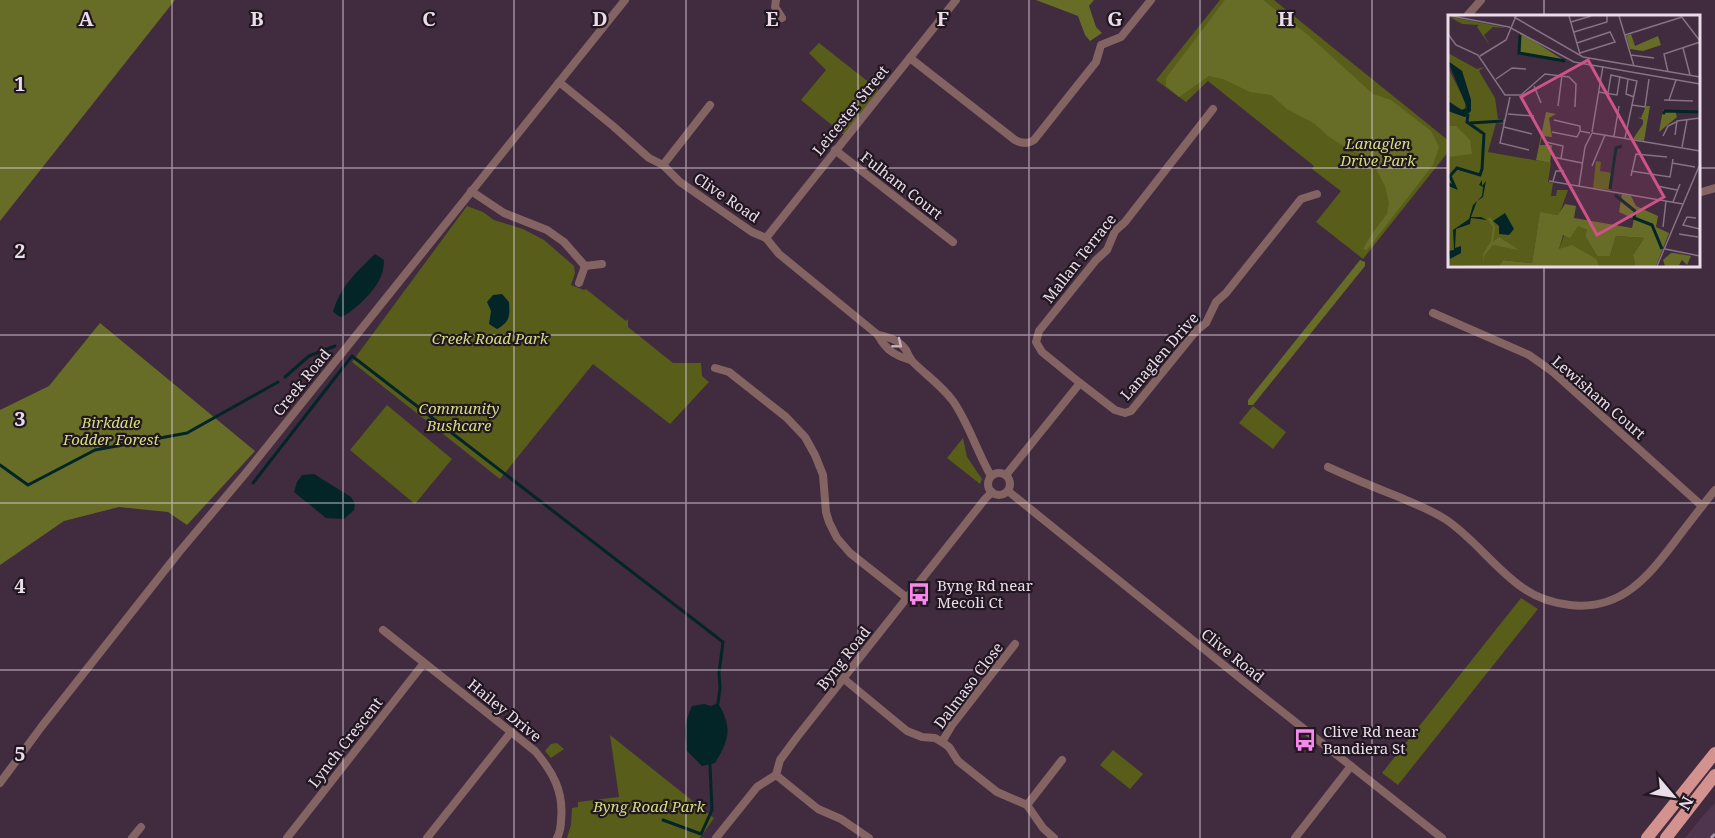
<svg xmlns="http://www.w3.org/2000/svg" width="1715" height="838" font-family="'Noto Serif',serif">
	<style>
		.built { fill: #4f354d }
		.green { fill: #585d1a }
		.forest { fill: #676d26 }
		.water { fill: #042528 }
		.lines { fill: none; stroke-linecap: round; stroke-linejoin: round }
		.stream { stroke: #042528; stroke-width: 3 }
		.minor { stroke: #846462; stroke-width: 8 }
		.primary { stroke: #d3928e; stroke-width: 12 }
		.rail { stroke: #a695a5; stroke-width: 3; stroke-dasharray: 8 8; stroke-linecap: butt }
		.oneway { stroke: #c6b2ba }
		.grid { fill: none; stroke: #eadce9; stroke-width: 1.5; stroke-opacity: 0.55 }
		.labels { text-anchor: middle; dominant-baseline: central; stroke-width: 4.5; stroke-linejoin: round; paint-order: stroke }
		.street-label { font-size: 15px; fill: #eadce9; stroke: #211721 }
		.park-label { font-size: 15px; font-style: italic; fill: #d5de7c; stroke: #211721 }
		.poi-label { font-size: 15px; fill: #eadce9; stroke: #211721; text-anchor: start }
		.inset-river { fill: none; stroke: #042528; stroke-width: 3 }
		.inset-road { fill: none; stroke: #857283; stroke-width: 1.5 }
		.view { fill: #ce5386; fill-opacity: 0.15; stroke: #ce5386; stroke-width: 3 }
		.inset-edge { fill: none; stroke: #eadce9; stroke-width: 3 }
		.grid-label { font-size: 20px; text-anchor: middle; font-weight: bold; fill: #eadce9; stroke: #211721; stroke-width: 4.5; stroke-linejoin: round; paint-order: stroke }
	</style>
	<rect width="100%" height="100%" fill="#412b3f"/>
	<path class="built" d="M1715 803V838H1685L1701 818Z"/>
	<g class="green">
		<path d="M1220 0H1274L1449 141V151L1363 259 1316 222 1341 191 1312 169 1314 166 1208 81 1186 102 1156 80Z"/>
		<path d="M819 43 880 91 844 135 801 100 826 70 809 53Z"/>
		<path d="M467 206 483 212 494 220 523 229 544 240 574 266 575 273 571 285 584 290 586 289 626 321 628 319V327L673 363H701L702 376 709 382 670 424 593 364 500 479 352 362Z"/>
		<path d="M387 405 452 459 415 504 350 450Z"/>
		<path d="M1253 406 1286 432 1273 449 1239 423Z"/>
		<path d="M963 438 967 457 982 479 980 484 947 458Z"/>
		<path d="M1521 598 1538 609 1398 785 1382 773Z"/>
		<path d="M610 735 714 818 700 838H567L571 825 572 808 578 807V802L619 797Z"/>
		<path d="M557 743 564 749 551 758 545 751 551 744Z"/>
		<path d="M1113 750 1143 774 1130 789 1100 765Z"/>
	</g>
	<g class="forest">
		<path d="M0 0H175L0 221Z"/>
		<path d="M1036 0H1094L1089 6 1096 27 1102 33 1090 41 1085 35 1078 16Z"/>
		<path d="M1225 0H1263L1307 34 1373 94 1391 100 1431 131 1439 147 1433 165 1367 250 1363 249 1371 235 1387 214 1389 203 1385 186 1375 167 1361 154 1350 150 1328 136 1315 124 1287 109 1271 95 1250 92 1223 79 1209 76 1179 97 1166 86V78Z"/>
		<path d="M1360 260 1365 262V266L1253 405H1248V400Z"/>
		<path d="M100 323 255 451 187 525 168 512 119 507 64 521 0 565V410L49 386Z"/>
	</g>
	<g class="water">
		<path d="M375 254 384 260C384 270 381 279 375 287 369 296 350 315 340 317L333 312C340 287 356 272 375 254Z"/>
		<path d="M502 294 509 302C510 316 510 322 497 329L489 324 491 311 487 302 493 295Z"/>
		<path d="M314 474 351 497 355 504 354 510 344 519 326 518 294 492 297 482 302 475Z"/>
		<path d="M718 703C733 728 729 740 715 763L702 766 686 750C687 744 685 741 685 736 684 725 688 715 692 706L704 704 711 706Z"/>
	</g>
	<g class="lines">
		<g class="stream">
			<path d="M285 377 309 356 335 346"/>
			<path d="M0 465 28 485 95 450 187 433 278 382"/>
			<path d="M253 483 352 356 723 642 719 673 720 688 718 703"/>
			<path d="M663 820 701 834 712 810 710 765"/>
		</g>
		<g class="minor">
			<path d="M776 0 775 7 782 18"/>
			<path d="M1467 16 1481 0"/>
			<path d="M910 58 1015 140C1022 144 1028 144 1034 140L1096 62 1101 45 1121 37 1151 0"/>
			<path d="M559 82 613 126 649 158 663 165 680 182 752 232 766 238 779 254 878 335C886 350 895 356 911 360"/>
			<path d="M835 150 953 242"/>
			<path d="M663 165 710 105"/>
			<path d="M471 191 504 213 547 230 554 235 564 242 585 266"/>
			<path d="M1698 193 1715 188"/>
			<path d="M766 238 956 0"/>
			<path d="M579 283 585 266 602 264"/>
			<path d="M1433 313 1529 355 1553 372 1702 506"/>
			<path d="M878 335C889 337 899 340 906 350 908 354 910 359 913 362 926 375 942 386 953 401 969 424 977 452 991 476"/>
			<path d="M715 368 729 372 786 417 805 437 815 455 823 475 826 512 829 522 837 538 850 553 907 598"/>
			<path d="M1080 383 1115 410 1125 413 1131 411 1196 331 1206 323 1216 302 1226 293 1301 199 1317 194"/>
			<path d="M1328 467C1352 478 1376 488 1399 497 1415 504 1431 510 1445 519 1474 538 1494 568 1523 588 1537 598 1553 603 1570 605 1621 611 1648 577 1676 540 1689 523 1702 506 1715 490"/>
			<circle cx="999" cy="484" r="11"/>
			<path d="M1006 475 1080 383 1042 352 1036 342 1039 331 1096 260 1107 250 1115 231 1125 222 1213 109"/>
			<path d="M1008 491 1246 683 1442 838"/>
			<path d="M383 630 535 751C553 772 564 792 561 820 561 827 560 832 557 838"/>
			<path d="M844 679 907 731 922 737 935 738 942 742 949 747 958 761 997 792 1027 805 1043 828 1054 838"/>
			<path d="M942 742 952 725 1015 644"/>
			<path d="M776 775 818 809 841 819 869 838"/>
			<path d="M0 783 42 726 180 551 245 474 625 0"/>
			<path d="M1027 805 1062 760"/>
			<path d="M132 838 141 827"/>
			<path d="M287 838 424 663"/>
			<path d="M427 838 511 732"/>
			<path d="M716 838 757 787 776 775 780 760 797 737 985 499 992 492"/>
			<path d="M1295 838 1351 766"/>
		</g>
		<g class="primary">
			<path d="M1647 838 1715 753"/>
			<path d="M1666 838 1715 775"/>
		</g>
		<path class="rail" d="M1711 838 1715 834"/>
	</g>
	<defs><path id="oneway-chevron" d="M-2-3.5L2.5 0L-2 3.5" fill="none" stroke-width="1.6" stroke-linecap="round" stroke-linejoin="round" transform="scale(1.5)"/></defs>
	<use class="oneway" href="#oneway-chevron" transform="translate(898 344) rotate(39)"/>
	<path class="grid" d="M172 0V838M343 0V838M514 0V838M686 0V838M858 0V838M1029 0V838M1200 0V838M1372 0V838M1544 0V16M0 168H1450M1698 168H1715M1544 266V838M0 335H1715M0 503H1715M0 670H1715"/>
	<defs>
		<g id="bus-bare" transform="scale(1.8)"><path d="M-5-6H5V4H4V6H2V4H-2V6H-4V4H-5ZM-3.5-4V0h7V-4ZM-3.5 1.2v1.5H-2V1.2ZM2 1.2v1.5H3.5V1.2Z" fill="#f788ec" stroke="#211721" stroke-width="2.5" paint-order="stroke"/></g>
	</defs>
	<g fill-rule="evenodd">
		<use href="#bus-bare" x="919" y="594"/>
		<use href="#bus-bare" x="1305" y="740"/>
	</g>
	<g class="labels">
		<g class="street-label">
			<text transform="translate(850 110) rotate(-51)">Leicester Street</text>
			<text transform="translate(902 185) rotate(38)">Fulham Court</text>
			<text transform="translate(727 197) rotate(34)">Clive Road</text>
			<text transform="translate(1079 258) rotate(-52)">Mallan Terrace</text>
			<text transform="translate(1159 356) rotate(-49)">Lanaglen Drive</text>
			<text transform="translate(301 382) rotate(-51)">Creek Road</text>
			<text transform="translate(1599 397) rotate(41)">Lewisham Court</text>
			<text transform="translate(1233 655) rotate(39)">Clive Road</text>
			<text transform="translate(843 658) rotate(-52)">Byng Road</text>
			<text transform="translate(968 685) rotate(-53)">Dalmaso Close</text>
			<text transform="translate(505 710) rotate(39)">Hailey Drive</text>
			<text transform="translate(345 742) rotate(-52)">Lynch Crescent</text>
		</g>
		<g class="park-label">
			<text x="1378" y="143">Lanaglen<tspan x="1378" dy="17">Drive Park</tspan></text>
			<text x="490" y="338">Creek Road Park</text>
			<text x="459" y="408">Community<tspan x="459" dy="17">Bushcare</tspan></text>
			<text x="111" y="422">Birkdale<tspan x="111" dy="17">Fodder Forest</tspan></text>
			<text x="649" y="806">Byng Road Park</text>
		</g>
		<g class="poi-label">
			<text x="937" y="585">Byng Rd near<tspan x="937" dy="17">Mecoli Ct</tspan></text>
			<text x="1323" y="731">Clive Rd near<tspan x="1323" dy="17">Bandiera St</tspan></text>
		</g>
	</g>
	<g transform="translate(1448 15)">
		<rect width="252" height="252" fill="#412b3f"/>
		<path d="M0 1 4 2 59 13 45 12 36 20 42 31 29 12 31 10 14 9ZM0 38 29 54 36 52 31 56 47 83 50 104 58 105 56 109 48 108 40 137 103 148 100 167 105 168 103 181H108L109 175H120L111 200 92 198 84 248 55 245 51 251 0 250V96L17 102 23 85 14 56 0 46ZM0 53 18 88 16 96 0 86ZM148 146 153 147 152 156 165 158 162 175 145 173ZM129 210 139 215 137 221 149 241H162L168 221 196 223 185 240 187 251H151L111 234 116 220 125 217Z" fill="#585d1a"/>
		<path d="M72 19 81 23 117 46 71 38ZM183 19 187 31 210 21 213 30 195 36 182 34 178 21ZM198 91H202L196 126 185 124 195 109V105L189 102 193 103ZM215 95 227 96 229 102 211 117ZM98 97 108 99 101 103 104 122 94 121 92 130H104L102 148 88 145ZM0 111H8L22 125 24 139 0 142ZM174 179 183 181 188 191 210 201 208 212 221 218 208 251H187L185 240 196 223 168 221 162 241H149L137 221 139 215 130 211 122 223 115 220 111 234 124 230 148 244 151 251H51L55 245 84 248 92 197 110 200 117 189 128 191 126 203 184 213 186 204 171 197ZM39 203H43L47 212 45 227 51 222 71 235 45 230 36 241V251L35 239 43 226 45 212ZM223 238H226L243 241 239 250 234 245 231 250 236 251H217L215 245Z" fill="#676d26"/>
		<path d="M0 46 14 56 23 85V96L17 102 0 96V86L13 95 19 93ZM34 165V171L38 166 35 182 29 186 23 202H33L39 205 23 203 22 209 8 214 7 233 13 231V238L2 244 0 236 6 235 5 215 21 204 25 190 34 181 35 172 31 170ZM57 198 66 214 61 220 51 219V211L45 206Z" fill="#042528"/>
		<path class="inset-river" d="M72 20 71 38 117 46M215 99 217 96 252 97M22 108 55 106M0 169 7 172 2 161 9 153 32 160 34 154 36 119 19 107 20 99M162 174 168 133 174 131M167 180 187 196 186 203 204 210 214 234"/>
		<path class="inset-road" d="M4 1 61 12 126 47 252 69M121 1 132 39M171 1 186 51M233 1 252 26M66 2 135 42 252 62M123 7 143 1M126 17 159 7V1M0 19 8 30 30 40 57 80H73L97 59 121 62 128 69 127 92M177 20 234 2M129 28 162 17 167 27 132 38M235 33 242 60M183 40 206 43M32 41 58 25 68 1M220 57 216 39 252 27M48 64 64 53 78 54M180 64 178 79 186 82M86 71 93 88M150 77 169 80 172 61M160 78 163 60 180 64M62 82 52 128 81 135M216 85 245 86M221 85 228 65M184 90 197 92 201 64M110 91 114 60M60 99 86 101M106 105 132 111V116M56 112 84 119M104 117 129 122 132 116 142 118M144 117 155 51M144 118 252 136M227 120 229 106 252 103M166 121 171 91M215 121 220 111 228 107M177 123 189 66 180 64M98 127 115 131 113 144M234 132 239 105M105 142 134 148M224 148 247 152M144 151 157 120M183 156 222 162 225 144M183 161 188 139 219 142M101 166 235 189M105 166 108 156H116M131 171 137 132 144 118M209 171 229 175M225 187 232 169M248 203 239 202 235 210 252 214M215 212 218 186M231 219 250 222M217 234 252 241M209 251 252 149"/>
		<path class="view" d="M140 45 216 182 149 220 73 82Z"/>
		<rect width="252" height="252" class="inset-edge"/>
	</g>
	<g class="grid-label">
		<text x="86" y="26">A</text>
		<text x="257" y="26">B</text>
		<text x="429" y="26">C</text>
		<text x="600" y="26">D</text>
		<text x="772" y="26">E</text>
		<text x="943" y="26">F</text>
		<text x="1115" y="26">G</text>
		<text x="1286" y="26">H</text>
		<text x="20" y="91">1</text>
		<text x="20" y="258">2</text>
		<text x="20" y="426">3</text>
		<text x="20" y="593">4</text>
		<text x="20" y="761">5</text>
	</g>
	<g transform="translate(1673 796) rotate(119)" stroke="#211721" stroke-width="4.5" paint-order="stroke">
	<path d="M0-4.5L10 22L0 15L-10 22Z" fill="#eadce9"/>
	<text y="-9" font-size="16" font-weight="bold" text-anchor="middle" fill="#eadce9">N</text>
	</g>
</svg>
